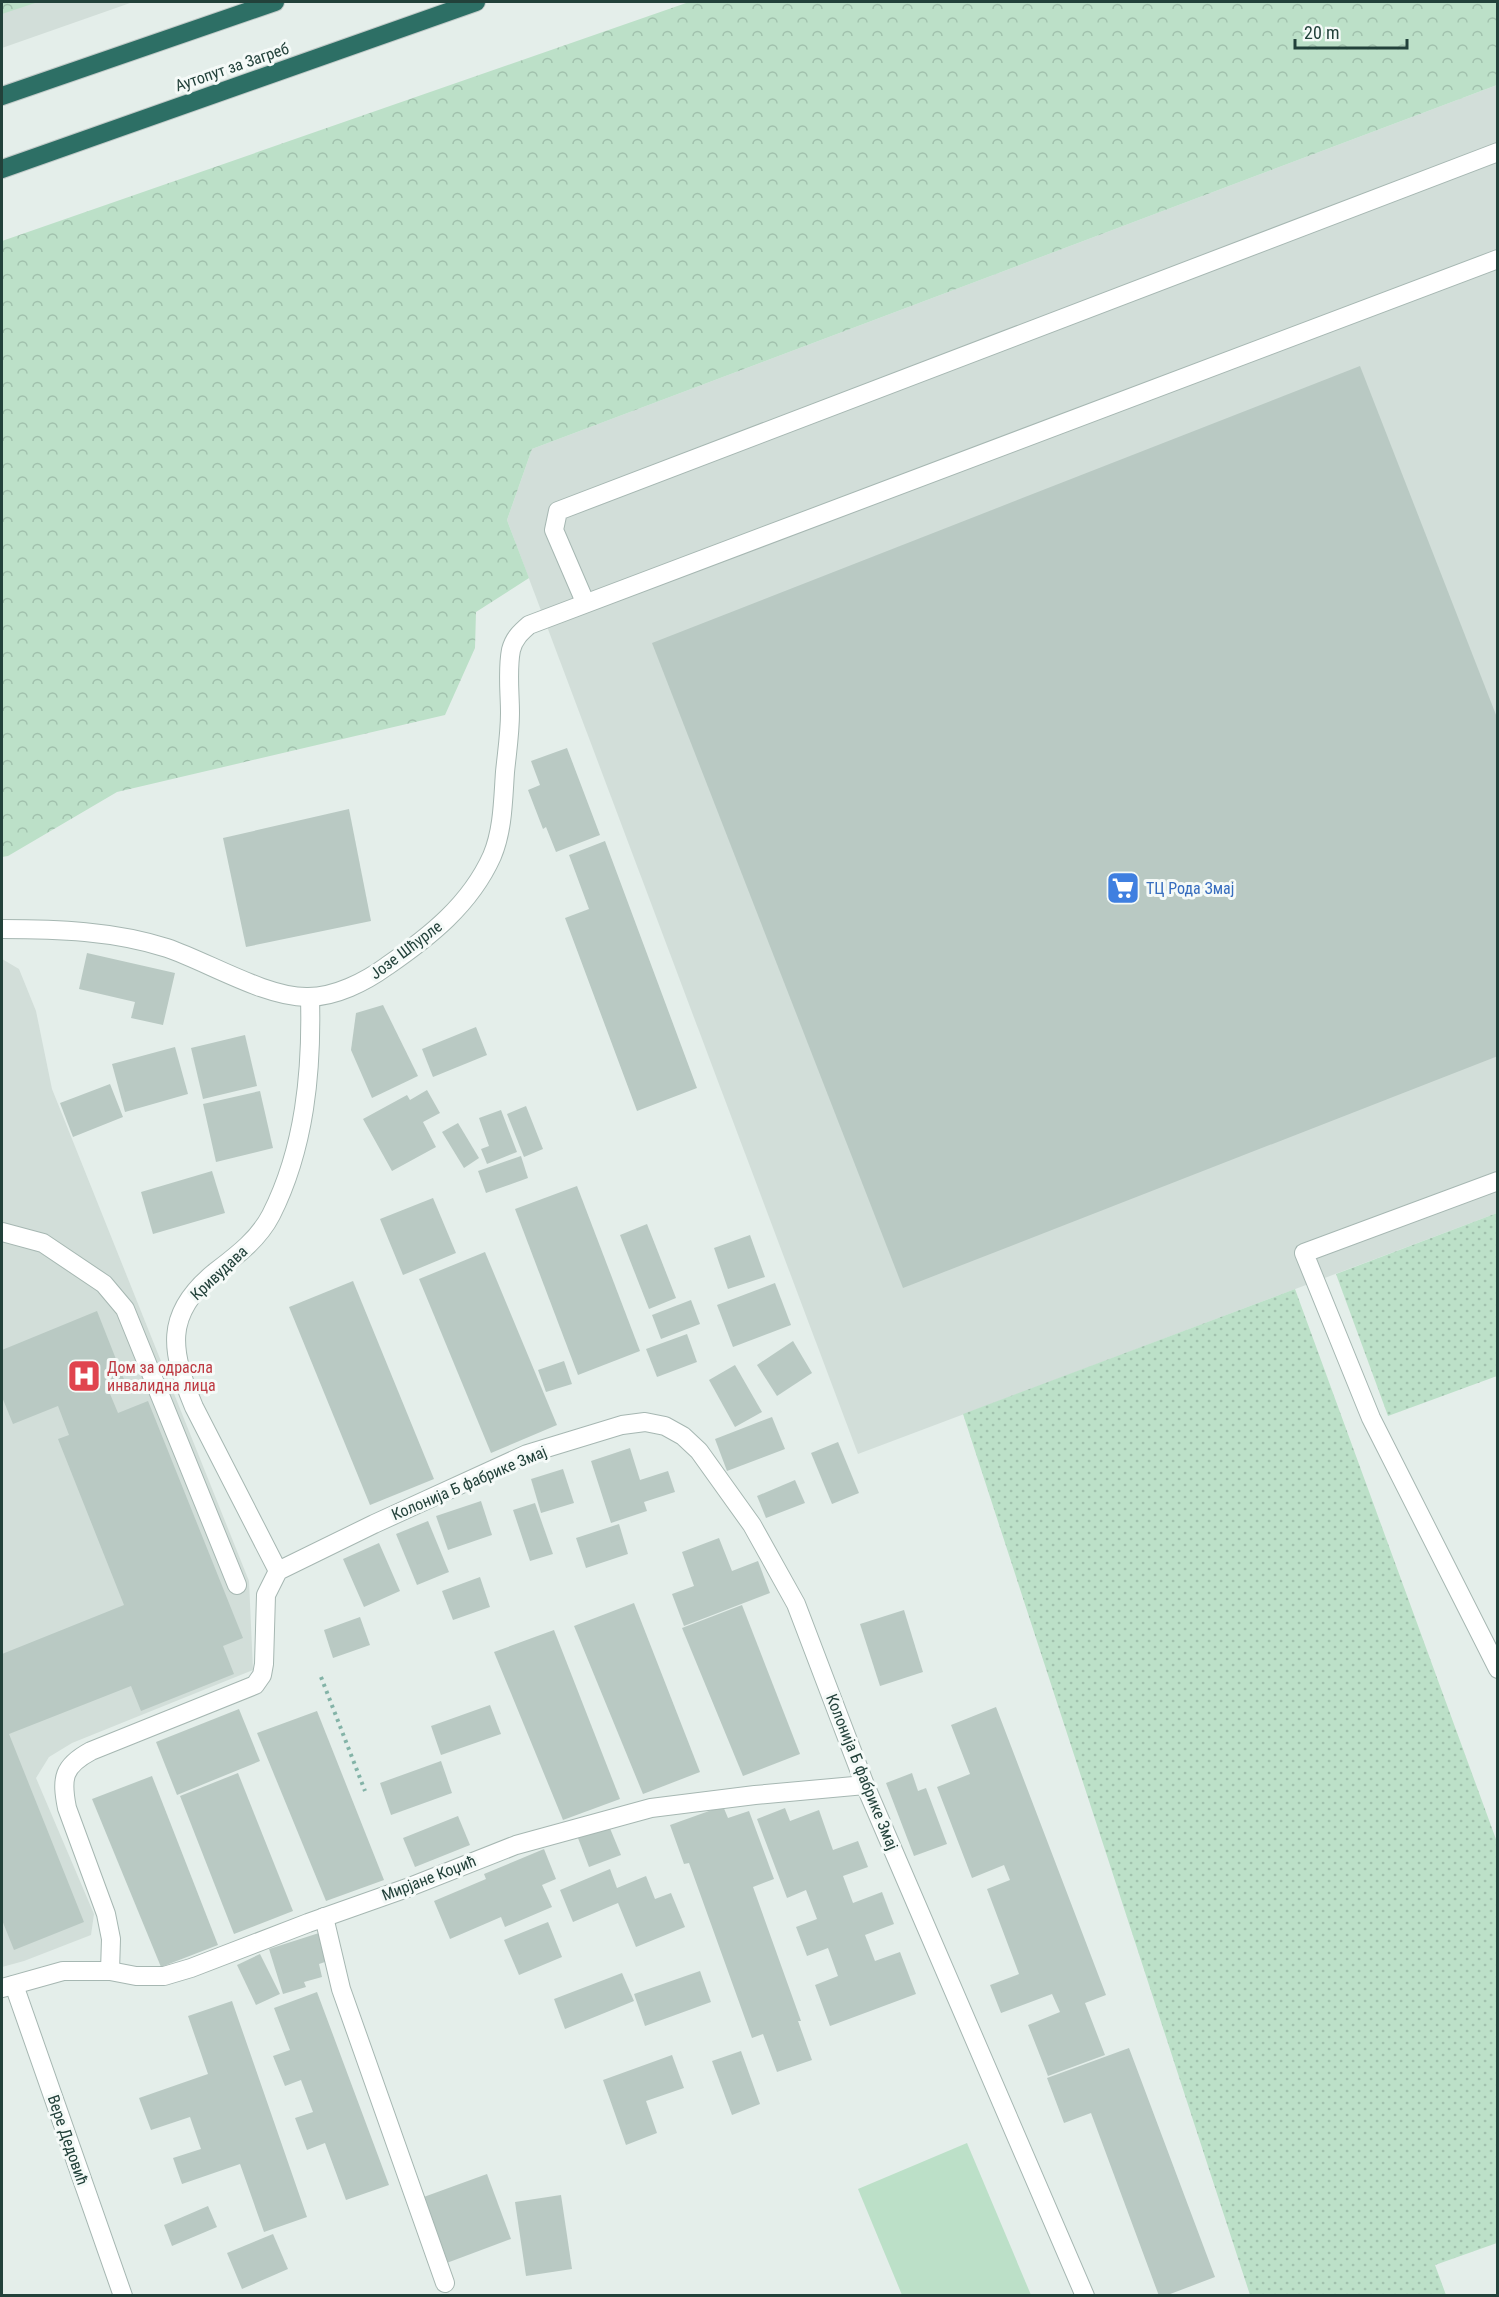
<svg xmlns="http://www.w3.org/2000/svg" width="1499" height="2297" font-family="'Roboto Condensed',sans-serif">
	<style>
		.built { fill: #d2ded9 }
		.grass { fill: url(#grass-dots) }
		.forest { fill: url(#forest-crowns) }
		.park { fill: #bce0c8 }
		.building { fill: #b9c9c3 }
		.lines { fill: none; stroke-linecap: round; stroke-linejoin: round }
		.minor-casing { stroke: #a6b7b2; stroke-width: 20 }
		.highway-casing { stroke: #c1cac8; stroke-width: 20 }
		.path { stroke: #83b3a7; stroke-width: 4; stroke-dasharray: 3 4.5; stroke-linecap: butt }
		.minor { stroke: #fff; stroke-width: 18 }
		.highway { stroke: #2d6f65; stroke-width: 18 }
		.labels { text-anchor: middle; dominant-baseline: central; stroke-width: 6; stroke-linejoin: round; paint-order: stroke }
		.street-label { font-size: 16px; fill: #22413a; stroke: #f5faf8 }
		.shop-label { font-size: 16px; fill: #366cbe; stroke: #f5faf8; text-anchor: start }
		.health-label { font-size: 16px; fill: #be3a42; stroke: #f5faf8; text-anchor: start }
	</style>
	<defs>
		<pattern id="grass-dots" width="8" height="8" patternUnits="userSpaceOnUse" patternTransform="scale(1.5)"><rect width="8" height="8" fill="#bce0c8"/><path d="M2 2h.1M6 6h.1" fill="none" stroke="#a1c1ad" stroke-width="1.8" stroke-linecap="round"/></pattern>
		<pattern id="forest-crowns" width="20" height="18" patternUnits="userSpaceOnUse" patternTransform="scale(1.5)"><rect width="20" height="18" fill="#bce0c8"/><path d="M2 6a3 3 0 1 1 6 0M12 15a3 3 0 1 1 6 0" fill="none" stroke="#a1c1ad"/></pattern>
	</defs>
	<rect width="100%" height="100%" fill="#e4eeea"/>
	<g class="built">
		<path d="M2 2H133L2 48Z"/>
		<path d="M1497 85V1213L858 1454 507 520 532 449Z"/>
		<path d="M2 959 19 969 36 1011 52 1089 249 1581 253 1670 72 1743 49 1757 36 1778 94 1914 91 1935 24 1961 2 1967Z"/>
	</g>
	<g class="grass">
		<path d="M1497 1213V1376L1388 1416 1336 1274Z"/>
		<path d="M1295 1289 1497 1842V2243L1435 2265 1446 2295H1250L963 1414Z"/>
	</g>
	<g class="forest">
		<path d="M2 2H38L2 14Z"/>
		<path d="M689 2H1497V85L532 449 507 520 529 578 476 612 475 648 445 715 117 792 8 856 2 857V241Z"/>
	</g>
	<path class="park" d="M967 2143 1031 2295H902L858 2189Z"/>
	<g class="building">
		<path d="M1360 366 1498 720V1056L903 1288 652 643Z"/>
		<path d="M567 748 600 835 556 852 546 827 543 829 528 790 540 785 531 761Z"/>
		<path d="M349 809 371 921 246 947 223 838Z"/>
		<path d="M605 841 697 1088 637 1111 565 918 589 909 569 855Z"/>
		<path d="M87 953 175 973 163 1025 131 1018 135 1002 79 989Z"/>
		<path d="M383 1005 418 1076 372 1098 351 1050 356 1013Z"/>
		<path d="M476 1027 487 1055 433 1077 422 1049Z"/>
		<path d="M245 1035 257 1086 203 1099 191 1048Z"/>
		<path d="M175 1047 188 1094 125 1112 112 1064Z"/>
		<path d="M110 1084 123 1117 73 1137 60 1103Z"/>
		<path d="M427 1090 440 1113 423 1122 436 1147 392 1171 363 1119 407 1095 410 1100Z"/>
		<path d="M260 1091 273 1148 216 1162 203 1104Z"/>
		<path d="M526 1106 543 1149 524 1157 507 1114Z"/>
		<path d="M501 1110 517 1152 487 1164 481 1149 489 1146 479 1118Z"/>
		<path d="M458 1123 479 1158 464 1168 442 1132Z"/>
		<path d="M521 1156 528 1178 486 1193 478 1171Z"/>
		<path d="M212 1171 225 1213 153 1234 141 1192Z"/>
		<path d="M577 1186 640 1351 578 1375 515 1209Z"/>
		<path d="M433 1198 456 1253 403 1275 380 1219Z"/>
		<path d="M647 1224 676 1298 649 1309 620 1235Z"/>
		<path d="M750 1235 765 1277 728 1289 714 1248Z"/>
		<path d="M485 1252 557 1425 491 1453 419 1279Z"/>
		<path d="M353 1281 434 1479 370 1505 289 1307Z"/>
		<path d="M775 1283 791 1325 733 1347 717 1305Z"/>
		<path d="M691 1300 700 1324 661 1339 652 1315Z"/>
		<path d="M97 1311 125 1382 108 1389 118 1413 148 1401 243 1638 223 1646 234 1674 141 1711 131 1686 9 1734 84 1922 14 1950 2 1920V1654L124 1605 58 1439 69 1435 58 1406 13 1424 2 1397V1350Z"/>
		<path d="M687 1334 697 1362 657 1377 646 1349Z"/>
		<path d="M793 1341 812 1373 777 1396 757 1365Z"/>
		<path d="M564 1361 572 1384 546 1392 538 1370Z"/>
		<path d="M735 1365 762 1412 735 1427 709 1380Z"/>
		<path d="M772 1417 785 1449 727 1471 715 1439Z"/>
		<path d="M838 1442 859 1493 832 1504 811 1453Z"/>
		<path d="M630 1448 640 1480 668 1471 675 1492 644 1502 647 1511 611 1523 591 1461Z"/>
		<path d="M563 1469 574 1503 541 1513 531 1479Z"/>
		<path d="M795 1480 805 1503 766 1518 757 1496Z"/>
		<path d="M481 1501 492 1535 448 1550 436 1516Z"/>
		<path d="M535 1503 553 1554 530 1561 513 1510Z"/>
		<path d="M428 1521 449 1572 417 1585 396 1534Z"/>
		<path d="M619 1524 628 1554 586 1568 576 1538Z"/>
		<path d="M719 1538 732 1571 758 1561 770 1593 684 1626 672 1594 694 1586 682 1552Z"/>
		<path d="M379 1543 400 1591 364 1607 343 1559Z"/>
		<path d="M480 1577 490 1607 453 1620 442 1591Z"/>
		<path d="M634 1603 700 1772 643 1794 574 1626Z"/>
		<path d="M742 1605 800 1754 743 1776 682 1628Z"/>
		<path d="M904 1610 923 1672 880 1686 860 1624Z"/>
		<path d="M360 1617 370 1645 333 1658 324 1630Z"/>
		<path d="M554 1630 620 1799 563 1820 494 1652Z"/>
		<path d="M490 1705 501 1734 441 1755 431 1726Z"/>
		<path d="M996 1707 1106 1995 1085 2003 1105 2055 1048 2076 1028 2025 1060 2012 1052 1994 1001 2013 990 1985 1019 1974 987 1889 1010 1880 1004 1865 972 1878 937 1787 970 1774 951 1725Z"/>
		<path d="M239 1709 260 1761 177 1795 156 1742Z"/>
		<path d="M317 1711 384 1880 326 1901 257 1733Z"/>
		<path d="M441 1761 452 1793 391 1815 380 1783Z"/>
		<path d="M238 1773 293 1911 234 1934 180 1796Z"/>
		<path d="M912 1773 918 1791 926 1788 947 1844 914 1856 886 1783Z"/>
		<path d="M152 1776 218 1945 161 1967 92 1799Z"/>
		<path d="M723 1806 728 1818 749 1811 774 1879 753 1887 801 2021H798L812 2060 777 2072 763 2034 752 2038 689 1863 684 1864 670 1825Z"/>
		<path d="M785 1808 790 1821 819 1810 833 1850 858 1841 868 1867 843 1876 853 1903 882 1892 894 1924 865 1935 875 1961 900 1952 916 1994 830 2026 815 1985 838 1976 828 1948 807 1956 796 1927 817 1919 806 1890 787 1898 757 1819Z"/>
		<path d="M458 1816 470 1845 415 1867 403 1838Z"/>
		<path d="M609 1826 621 1855 589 1867 578 1838Z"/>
		<path d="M544 1849 556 1879 542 1885 552 1907 505 1927 501 1917 450 1939 434 1901 486 1879 484 1874Z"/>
		<path d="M610 1869 617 1888 646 1876 655 1899 671 1893 685 1927 636 1947 618 1903 573 1922 560 1890Z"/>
		<path d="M548 1922 562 1957 519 1975 504 1940Z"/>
		<path d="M319 1933 328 1961 319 1964 322 1977 304 1982 306 1987 283 1994 269 1949Z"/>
		<path d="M260 1954 280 1994 256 2005 237 1965Z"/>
		<path d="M700 1971 711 2002 645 2026 634 1994Z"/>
		<path d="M622 1973 634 2001 565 2029 554 1999Z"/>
		<path d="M317 1992 389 2185 346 2200 325 2143 307 2150 295 2118 313 2112 301 2080 285 2086 273 2056 290 2050 274 2008Z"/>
		<path d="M232 2001 307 2217 264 2232 240 2164 182 2184 173 2158 201 2149 190 2117 151 2130 139 2098 208 2074 188 2016Z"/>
		<path d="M1129 2048 1215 2277 1165 2296H1159L1091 2113 1064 2123 1047 2078Z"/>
		<path d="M741 2051 760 2104 732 2115 712 2061Z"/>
		<path d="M672 2055 684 2088 646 2101 657 2133 626 2145 603 2080Z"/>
		<path d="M487 2174 511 2239 444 2264 421 2198Z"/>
		<path d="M561 2195 572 2269 526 2276 515 2202Z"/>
		<path d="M208 2206 217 2227 172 2246 164 2225Z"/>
		<path d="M273 2234 288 2269 242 2289 227 2253Z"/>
	</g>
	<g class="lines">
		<g class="minor-casing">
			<g id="minor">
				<path d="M585 602 554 530 558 511 1498 152"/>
				<path d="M2 929C57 929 114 931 167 948 208 962 267 998 308 997 335 997 365 982 387 966 429 937 470 905 492 856 503 830 503 800 505 772 507 752 510 733 510 713 510 693 507 670 511 650 514 638 521 632 529 625L1498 259"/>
				<path d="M1498 1181 1304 1253 1371 1418 1498 1669"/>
				<path d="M2 1232 43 1243 104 1284 125 1309 237 1585"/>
				<path d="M278 1571 194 1407C171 1352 163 1315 214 1273 236 1256 258 1240 271 1215 305 1148 312 1071 310 998"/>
				<path d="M324 1917 341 1989 445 2283"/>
				<path d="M110 1971 111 1939 106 1914 67 1808C61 1778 63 1766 91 1751L255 1685 262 1675 264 1664 266 1595 278 1571 374 1524 527 1454 622 1425 645 1422 665 1426 683 1436 699 1451 752 1525 796 1604 865 1785 1085 2296"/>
				<path d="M14 1985 123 2296"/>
				<path d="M2 1988 63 1971H110L136 1976H164L191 1968 308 1923 407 1888 516 1845 651 1808 755 1795 865 1785"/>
			</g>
		</g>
		<g class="highway-casing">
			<g id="highway">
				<path d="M2 96 275 2"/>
				<path d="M2 169 476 2"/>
			</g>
		</g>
		<path class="path" d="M321 1677 365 1791"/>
		<use href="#minor" class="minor"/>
		<use href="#highway" class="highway"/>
	</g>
	<defs>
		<g id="supermarket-square" transform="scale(1.725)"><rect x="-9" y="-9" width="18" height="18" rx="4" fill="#3f7fe0" stroke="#f5faf8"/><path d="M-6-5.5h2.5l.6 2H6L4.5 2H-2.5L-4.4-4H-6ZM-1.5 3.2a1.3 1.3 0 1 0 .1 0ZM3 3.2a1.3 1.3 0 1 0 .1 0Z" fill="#fff"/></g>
		<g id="hospital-square" transform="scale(1.725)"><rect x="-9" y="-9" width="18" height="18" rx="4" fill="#e0444e" stroke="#f5faf8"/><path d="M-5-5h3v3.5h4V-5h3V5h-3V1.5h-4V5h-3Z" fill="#fff"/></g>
	</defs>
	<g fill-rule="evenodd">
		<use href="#supermarket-square" x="1123" y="888"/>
		<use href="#hospital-square" x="84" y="1376"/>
	</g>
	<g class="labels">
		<g class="street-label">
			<text transform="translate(232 67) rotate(-19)">Аутопут за Загреб</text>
			<text transform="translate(406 950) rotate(-37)">Јозе Шћурле</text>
			<text transform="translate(219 1273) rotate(-43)">Кривудава</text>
			<text transform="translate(469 1483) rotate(-23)">Колонија Б фабрике Змај</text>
			<text transform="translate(862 1772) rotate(68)">Колонија Б фабрике Змај</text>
			<text transform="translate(429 1878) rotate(-21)">Мирјане Коџић</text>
			<text transform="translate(68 2140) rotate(71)">Вере Дедовић</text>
		</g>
		<g class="shop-label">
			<text x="1146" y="888">ТЦ Рода Змај</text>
		</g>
		<g class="health-label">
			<text x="107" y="1367">Дом за одрасла<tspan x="107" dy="18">инвалидна лица</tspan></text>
		</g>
	</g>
	<rect width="1499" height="2297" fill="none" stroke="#22413a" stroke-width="6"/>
	<path d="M1295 39v9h112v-9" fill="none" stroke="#22413a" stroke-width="3"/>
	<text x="1304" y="39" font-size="18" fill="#22413a" stroke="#f5faf8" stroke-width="4.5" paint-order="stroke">20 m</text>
</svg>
